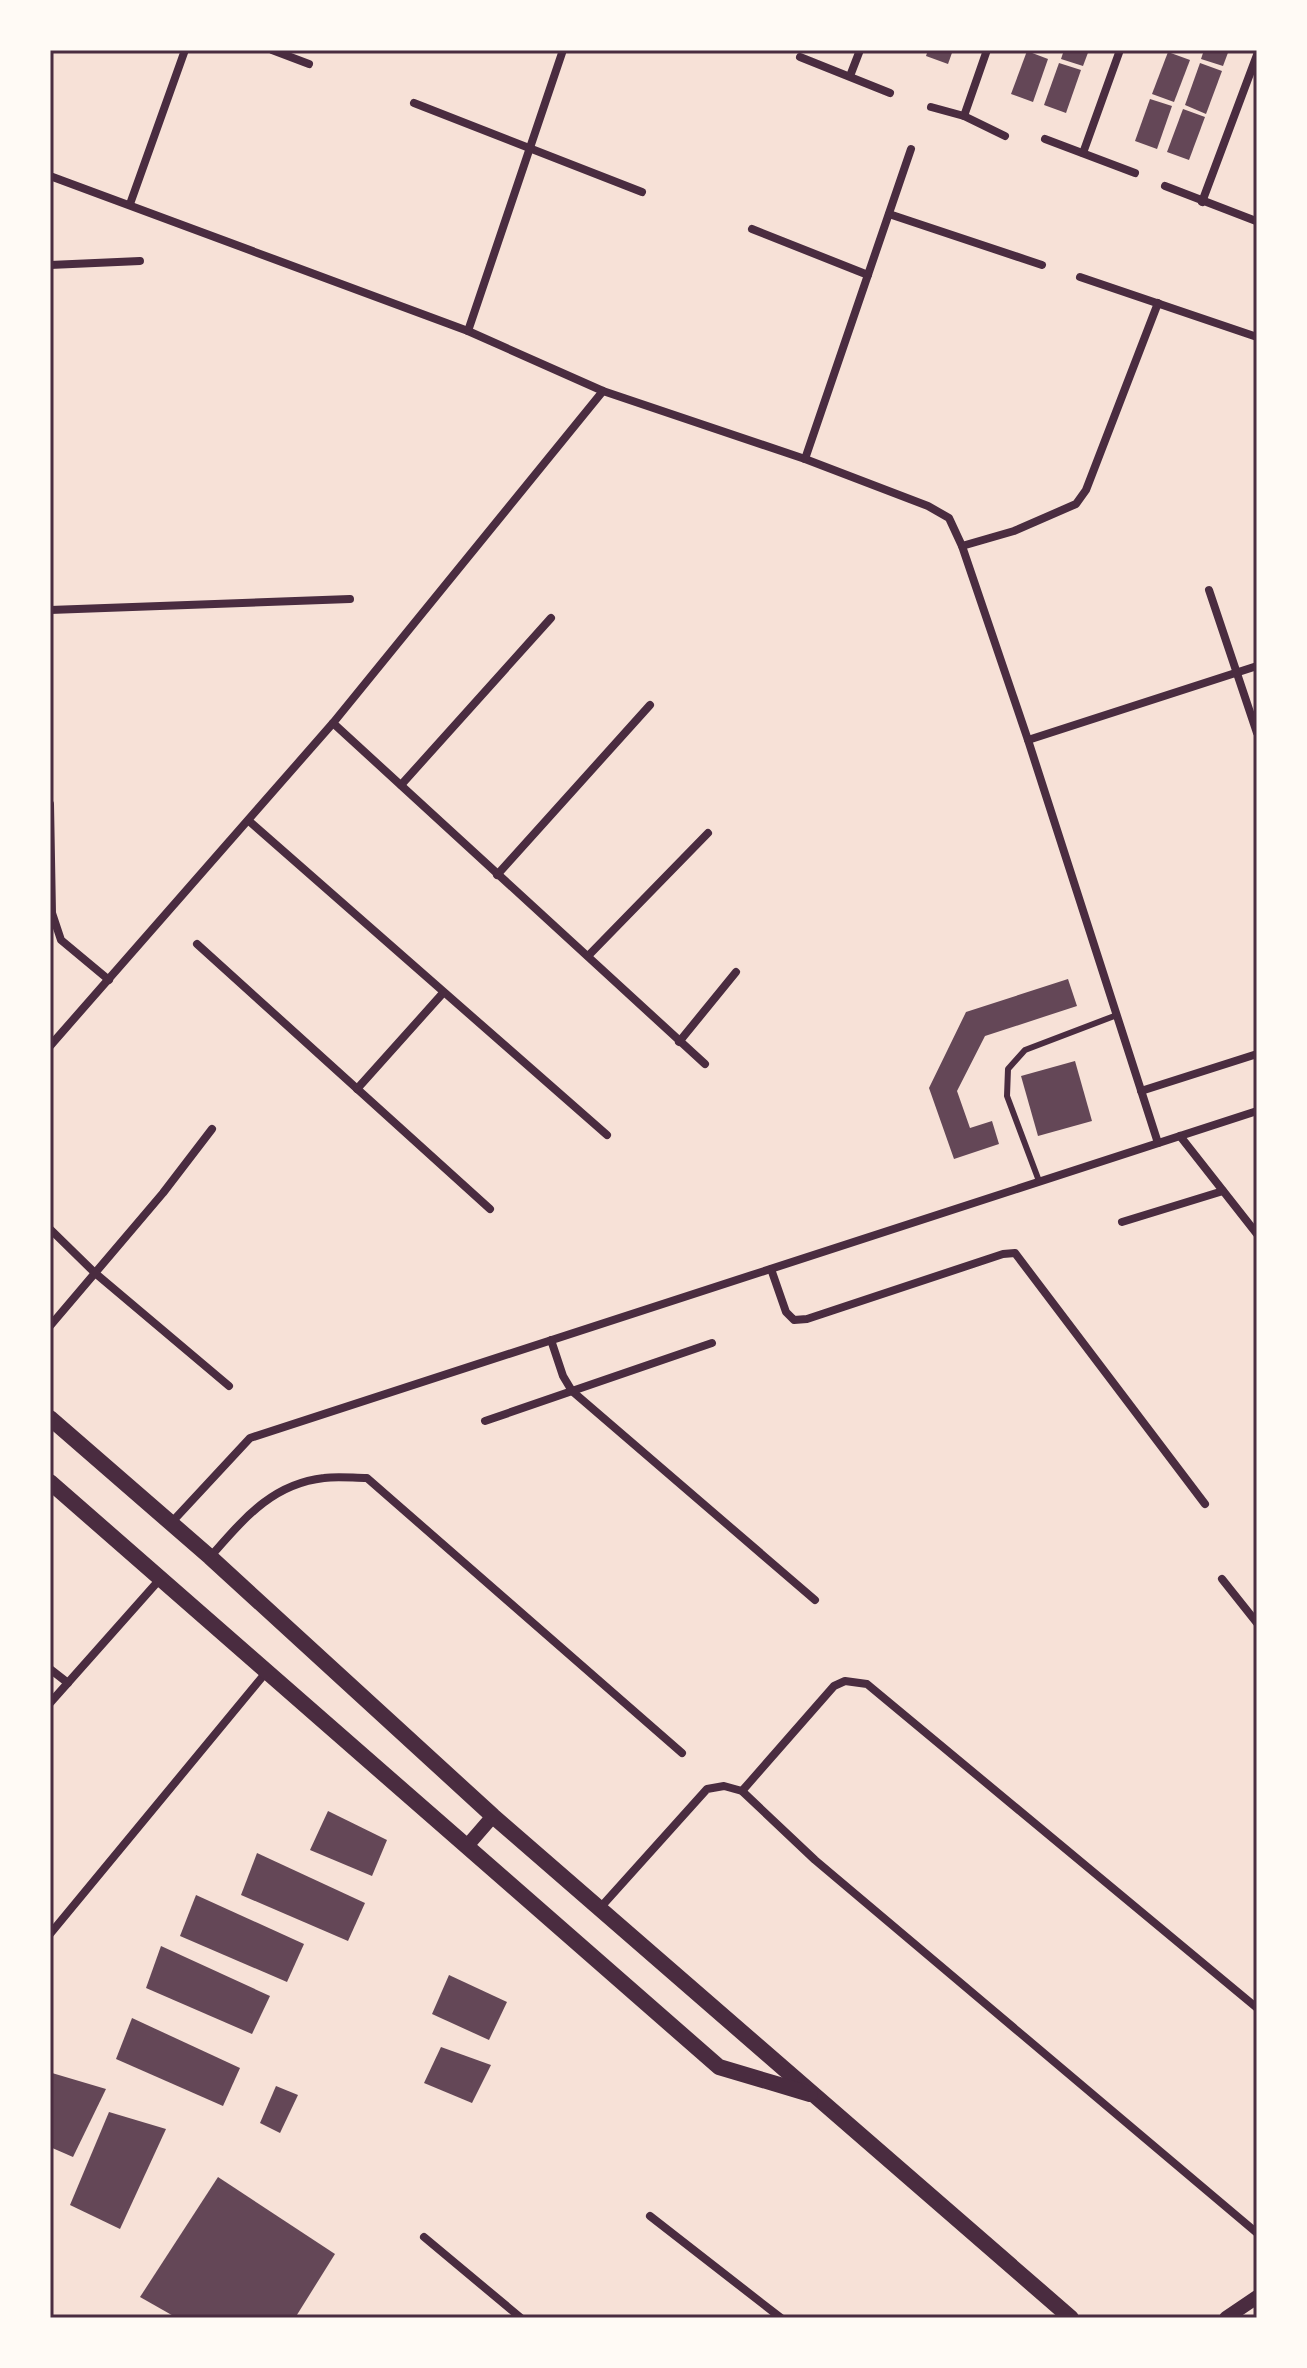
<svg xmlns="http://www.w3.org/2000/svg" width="1307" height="2368" font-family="'PT Sans Narrow',sans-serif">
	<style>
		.building { fill: #644757 }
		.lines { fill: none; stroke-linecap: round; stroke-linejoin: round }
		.service { stroke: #4a2c40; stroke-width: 6 }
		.minor { stroke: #4a2c40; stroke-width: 8 }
		.tertiary { stroke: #4a2c40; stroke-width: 14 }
		.secondary { stroke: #4a2c40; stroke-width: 16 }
		.neatline { fill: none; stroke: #4a2c40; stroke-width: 3 }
	</style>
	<rect width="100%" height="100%" fill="#f7e1d7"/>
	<g class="building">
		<path d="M928 50H953L948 64 926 56Z"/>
		<path d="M1064 50H1089L1083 66 1061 59Z"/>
		<path d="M1204 50H1229L1223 66 1201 59Z"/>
		<path d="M1027 51 1048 59 1033 102 1011 94Z"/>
		<path d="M1168 52 1190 60 1174 102 1152 94Z"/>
		<path d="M1059 63 1081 70 1066 113 1044 105Z"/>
		<path d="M1200 63 1222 71 1206 114 1185 105Z"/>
		<path d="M1150 99 1172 106 1157 149 1135 141Z"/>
		<path d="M1183 109 1205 117 1189 160 1167 152Z"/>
		<path d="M1068 979 1077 1006 985 1036 957 1091 970 1128 992 1121 999 1144 954 1159 929 1088 966 1012Z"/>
		<path d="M1075 1061 1092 1121 1038 1136 1021 1076Z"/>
		<path d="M328 1811 387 1840 372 1876 310 1850Z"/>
		<path d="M257 1853 365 1903 348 1941 241 1895Z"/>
		<path d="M196 1895 304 1944 287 1982 180 1936Z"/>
		<path d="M161 1946 270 1996 252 2034 146 1988Z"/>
		<path d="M449 1975 507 2002 489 2040 432 2014Z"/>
		<path d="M132 2018 240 2068 223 2106 116 2059Z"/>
		<path d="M441 2047 491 2065 472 2103 424 2083Z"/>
		<path d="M52 2073 106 2089 73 2157 50 2147Z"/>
		<path d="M276 2086 298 2095 280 2133 260 2123Z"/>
		<path d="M109 2112 166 2129 120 2229 70 2205Z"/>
		<path d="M218 2177 335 2254 295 2318H177L140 2297Z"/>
	</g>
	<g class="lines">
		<path class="service" d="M1039 1181 1007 1096 1008 1069 1025 1050 1117 1015"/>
		<g class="minor">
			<path d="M272 50 309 64"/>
			<path d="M800 57 890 93"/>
			<path d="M850 76 860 50"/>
			<path d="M414 103 642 192"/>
			<path d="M931 107 964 116 1005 136"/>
			<path d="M964 116 987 50"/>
			<path d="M1045 139 1135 173"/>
			<path d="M1083 153 1120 50"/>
			<path d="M50 176 468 331 603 391 805 459 928 506 949 518 962 546 1028 740 1158 1143"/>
			<path d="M1165 186 1256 221"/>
			<path d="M1202 202 1257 55"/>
			<path d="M130 204 185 50"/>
			<path d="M889 214 1042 265"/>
			<path d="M752 229 868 275"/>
			<path d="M50 265 140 261"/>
			<path d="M1080 277 1257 337"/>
			<path d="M468 331 563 50"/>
			<path d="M805 459 911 149"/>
			<path d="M962 546 1014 531 1076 504 1086 490 1158 303"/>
			<path d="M1209 590 1257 733"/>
			<path d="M50 610 350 599"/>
			<path d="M333 723 705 1064"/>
			<path d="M1028 740 1257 666"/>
			<path d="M401 785 551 618"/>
			<path d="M50 804 52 913 61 940 109 980"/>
			<path d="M249 821 607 1135"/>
			<path d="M497 875 650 705"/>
			<path d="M197 944 490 1209"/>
			<path d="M588 956 708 833"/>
			<path d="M679 1042 736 972"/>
			<path d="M50 1046 333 723 603 391"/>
			<path d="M357 1089 443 993"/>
			<path d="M1141 1091 1257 1054"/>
			<path d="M1180 1136 1257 1234"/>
			<path d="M1122 1222 1223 1191"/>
			<path d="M50 1229 95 1273 229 1386"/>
			<path d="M771 1269 786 1312 794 1320 807 1319 1003 1254 1015 1253 1205 1504"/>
			<path d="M50 1326 163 1193 212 1129"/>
			<path d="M551 1340 563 1376 572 1391 815 1600"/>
			<path d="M485 1421 712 1343"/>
			<path d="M171 1523 250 1438 1257 1111"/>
			<path d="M210 1557C243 1520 271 1484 324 1478 338 1476 353 1478 367 1478L682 1753"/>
			<path d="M1222 1579 1257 1623"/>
			<path d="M50 1669 68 1683"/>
			<path d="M50 1703 161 1578"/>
			<path d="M742 1791 834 1686 845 1681 867 1684 1257 2008"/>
			<path d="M600 1908 707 1789 724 1786 742 1791 815 1860 1257 2233"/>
			<path d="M50 1934 268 1670"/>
			<path d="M650 2216 781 2318"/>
			<path d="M424 2237 521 2318"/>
		</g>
		<g class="tertiary">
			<path d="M467 1846 493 1816"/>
			<path d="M1226 2318 1257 2297"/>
		</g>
		<g class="secondary">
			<path d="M50 1418 210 1557 493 1816 1071 2318"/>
			<path d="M50 1482 719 2067 810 2094"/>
		</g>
	</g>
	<rect width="1307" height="2368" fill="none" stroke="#fffaf5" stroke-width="104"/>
	<rect x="52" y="52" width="1203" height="2264" class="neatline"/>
</svg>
